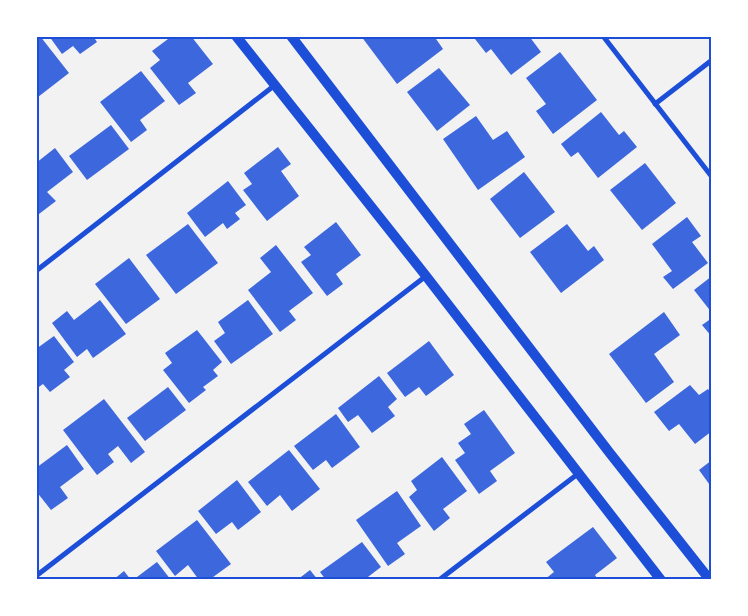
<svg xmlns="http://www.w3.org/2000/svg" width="748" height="616" font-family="Signika,sans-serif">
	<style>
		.building { fill: #3d67dc }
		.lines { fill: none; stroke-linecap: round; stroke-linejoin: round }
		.minor { stroke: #1d4ed8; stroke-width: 5 }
		.secondary { stroke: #1d4ed8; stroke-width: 10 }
		.neatline { fill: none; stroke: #1d4ed8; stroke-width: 2 }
	</style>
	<rect width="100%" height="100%" fill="#f2f2f2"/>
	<g class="building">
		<path d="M36 36H40L69 73 38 97 36 95Z"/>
		<path d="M49 36H93L97 42 80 54 73 46 62 54Z"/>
		<path d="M172 36H191L213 64 188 83 196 93 179 105 150 68 160 60 152 51Z"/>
		<path d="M361 36H434L443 49 397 84Z"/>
		<path d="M479 36H529L541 52 511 75 491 49 486 53 475 39Z"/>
		<path d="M560 52 597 100 553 134 536 111 546 104 526 78Z"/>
		<path d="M439 68 470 105 437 131 407 92Z"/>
		<path d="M141 71 165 101 140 120 147 130 131 142 100 102Z"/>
		<path d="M601 112 619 135 624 131 637 147 598 178 578 152 571 157 561 144Z"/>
		<path d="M476 116 493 140 507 131 525 157 478 190 443 139Z"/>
		<path d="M111 125 129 149 87 180 69 156Z"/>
		<path d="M278 147 291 164 281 171 299 196 267 221 243 190 252 184 244 173Z"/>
		<path d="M55 148 73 172 47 192 56 201 39 214 36 210V163Z"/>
		<path d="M645 163 676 203 642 230 610 190Z"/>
		<path d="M524 172 555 212 520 238 490 199Z"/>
		<path d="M228 181 246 205 235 213 240 219 227 229 223 223 205 237 187 213Z"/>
		<path d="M687 217 701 236 692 242 708 263 673 289 663 277 672 271 652 244Z"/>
		<path d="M336 222 361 255 336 274 343 284 327 296 301 262 311 255 304 247Z"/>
		<path d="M188 224 218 263 176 294 146 255Z"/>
		<path d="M567 224 588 251 594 246 604 260 561 293 530 252Z"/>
		<path d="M276 245 313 293 289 311 296 320 280 332 248 290 271 272 260 258Z"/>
		<path d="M129 258 160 299 126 324 95 284Z"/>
		<path d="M712 276V313L694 290Z"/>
		<path d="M100 300 126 334 93 358 87 349 77 357 52 323 67 311 74 320Z"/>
		<path d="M248 300 273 334 231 364 214 341 225 333 218 322Z"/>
		<path d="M664 312 680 335 654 354 674 382 646 403 609 354Z"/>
		<path d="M712 318V337L702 325Z"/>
		<path d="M197 330 222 362 213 370 218 376 203 387 206 390 189 403 163 370 172 363 165 353Z"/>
		<path d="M54 336 74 362 64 370 70 377 50 392 43 384 36 389V349Z"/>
		<path d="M429 341 454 375 426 396 419 387 405 397 387 373Z"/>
		<path d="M379 376 397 399 388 407 395 416 372 433 358 415 348 422 338 408Z"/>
		<path d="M690 385 699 395 708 389 712 394V431L695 444 679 424 669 431 654 412Z"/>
		<path d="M168 387 186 410 145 441 127 418Z"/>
		<path d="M104 399 145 452 131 463 118 446 108 454 114 462 97 475 63 430Z"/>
		<path d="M484 410 515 453 490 471 497 481 479 494 455 460 465 453 458 443 471 434 464 424Z"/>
		<path d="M336 414 360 447 332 468 326 460 313 470 294 446Z"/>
		<path d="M67 445 84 469 60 487 68 498 51 510 36 491V468Z"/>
		<path d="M289 450 320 489 292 511 280 495 267 506 248 482Z"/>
		<path d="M442 457 467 491 443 509 450 518 434 531 409 497 417 490 411 481Z"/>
		<path d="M712 460V488L699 470Z"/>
		<path d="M237 480 261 512 238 530 232 522 216 534 198 511Z"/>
		<path d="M397 491 421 526 397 543 405 554 388 566 356 520Z"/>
		<path d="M197 520 231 564 209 580H199L188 565 175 576 156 551Z"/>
		<path d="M593 527 617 558 595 575 598 580H544L554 572 546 562Z"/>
		<path d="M362 542 381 567 364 580H326L320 572Z"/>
		<path d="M157 562 171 580H133Z"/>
		<path d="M310 570 318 580H297Z"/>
		<path d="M124 571 131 580H113Z"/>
	</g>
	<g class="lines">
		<g class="minor">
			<path d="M603 36 712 177"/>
			<path d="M655 104 712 60"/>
			<path d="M36 271 275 85"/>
			<path d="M36 576 426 276"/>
			<path d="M439 580 579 473"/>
		</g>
		<g class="secondary">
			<path d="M236 36 426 276 661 580"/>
			<path d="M291 36 609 452 710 580"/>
		</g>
	</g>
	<rect width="748" height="616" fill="none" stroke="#ffffff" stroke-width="75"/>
	<rect x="38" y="38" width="672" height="540" class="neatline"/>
</svg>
